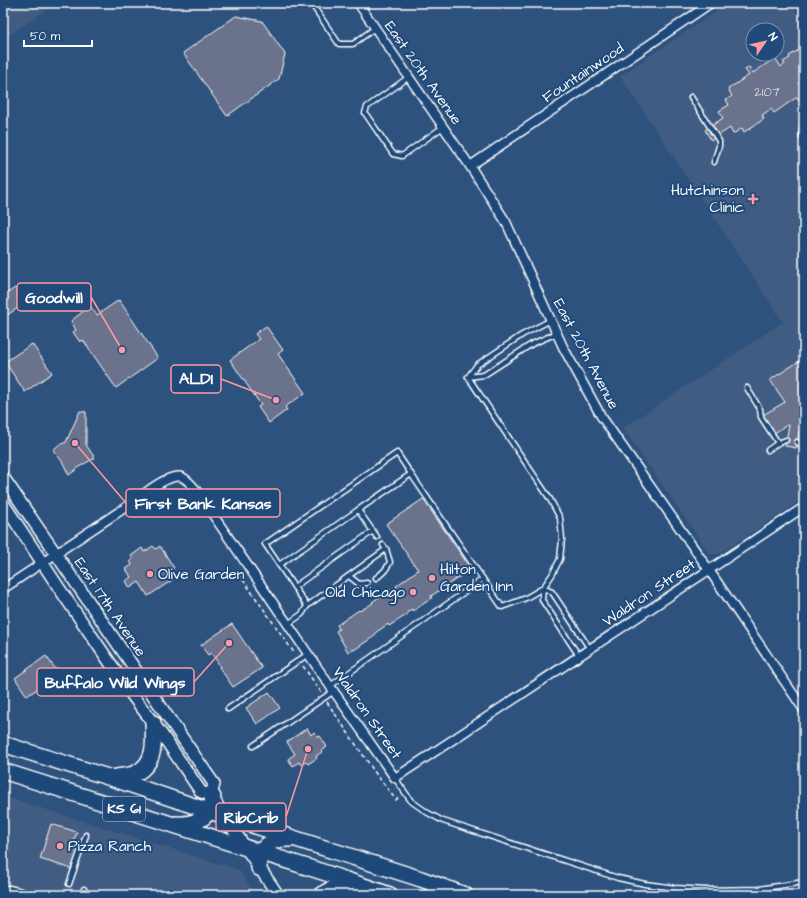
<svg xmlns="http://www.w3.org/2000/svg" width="807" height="898" font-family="'Architects Daughter',sans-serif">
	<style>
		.built { fill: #405c82; fill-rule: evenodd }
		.building { fill: #6a728c; stroke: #fff }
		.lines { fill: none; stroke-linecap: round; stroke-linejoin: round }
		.lane-casing { stroke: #fff; stroke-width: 7 }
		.street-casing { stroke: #fff; stroke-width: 11 }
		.secondary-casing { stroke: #fff; stroke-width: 14 }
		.highway-casing { stroke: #fff; stroke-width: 18 }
		.path { stroke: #fff; stroke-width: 1.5; stroke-dasharray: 4 3; stroke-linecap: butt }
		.lane { stroke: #1f4a7a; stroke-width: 4 }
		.street { stroke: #1f4a7a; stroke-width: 8 }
		.secondary { stroke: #1f4a7a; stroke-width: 11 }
		.highway { stroke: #1f4a7a; stroke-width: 15 }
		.poi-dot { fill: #ff9aa2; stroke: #1f4a7a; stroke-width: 1.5 }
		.labels { text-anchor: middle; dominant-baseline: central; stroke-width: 4; stroke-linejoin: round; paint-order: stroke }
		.number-label { font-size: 13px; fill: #dadce2 }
		.shield { fill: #1f4a7a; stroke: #bcc9d7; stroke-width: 1 }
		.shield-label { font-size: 14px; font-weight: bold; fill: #fff }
		.street-label { font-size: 15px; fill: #fff; stroke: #1f4a7a }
		.poi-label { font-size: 15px; fill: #fff; stroke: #1f4a7a; text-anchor: start }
		.leader { fill: none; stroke: #ff9aa2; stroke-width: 1.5 }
		.callout-dot { fill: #ff9aa2; stroke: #1f4a7a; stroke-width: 1.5 }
		.callout { fill: #1f4a7a; stroke: #ff9aa2; stroke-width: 1.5 }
		.callout-label { font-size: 16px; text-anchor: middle; font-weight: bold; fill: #fff }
	</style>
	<rect width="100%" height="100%" fill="#2e527e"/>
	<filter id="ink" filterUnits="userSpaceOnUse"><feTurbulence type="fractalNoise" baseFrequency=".025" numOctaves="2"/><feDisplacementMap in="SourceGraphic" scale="8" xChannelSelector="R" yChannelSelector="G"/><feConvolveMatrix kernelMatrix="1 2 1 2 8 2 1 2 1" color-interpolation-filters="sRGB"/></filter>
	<g filter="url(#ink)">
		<g class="built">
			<path d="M3 3H57L3 39Z"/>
			<path d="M729 3H791L804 23V498L724 551 718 554H711L707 550 623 428 783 322 620 76ZM753 30H777V54H753Z"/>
			<path d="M3 796 239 870 256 895H3Z"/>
		</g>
		<g class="building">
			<path d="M236 16 262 21 285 54 279 79 227 116 183 53Z"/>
			<path d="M804 47V82H803L804 83V108L797 97 774 113 771 109 762 115 764 119 744 132 742 128 733 134 730 128 711 140 705 130 723 118 719 111 729 105 726 100 732 96 728 89 749 75 745 70 749 67 753 73 775 58 781 67 785 64 783 62 790 58 789 56Z"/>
			<path d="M15 288 25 303 3 318V296Z"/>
			<path d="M119 300 158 358 116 388 83 340 80 342 73 332 76 330 71 321 90 306 97 315Z"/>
			<path d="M266 326 283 350 278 354 305 393 285 407 287 410 269 423 258 407 261 405 230 360 259 339 255 334Z"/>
			<path d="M32 344 52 373 25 392 5 362Z"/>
			<path d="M804 358V431L801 426 800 427 796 448 785 446 789 425H787L774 433 771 427 769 428 765 422 767 421 763 415 785 402 770 380Z"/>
			<path d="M80 411 86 412V445L95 458 82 465 69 475 62 461 53 450 60 444H62L66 442Z"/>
			<path d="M423 499 471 569 431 596 432 598 413 611 412 609 407 612 408 614 389 626 388 624 375 633 376 635 354 650 353 649 348 652 336 631 339 629 337 625 359 610 360 611 373 603 372 602 391 589 392 590 397 587 396 586 418 570 386 524Z"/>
			<path d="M153 546 156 549 160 546 174 568 169 571 174 579 148 596 139 582 130 588 126 581 131 577 126 569 132 565 130 561 133 559 131 556 142 548 144 552Z"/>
			<path d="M232 624 262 668 233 687 219 667H220L217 661 211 653 208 655 201 645Z"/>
			<path d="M46 656 59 674 27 696 15 678Z"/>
			<path d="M269 692 280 708 257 724 246 708Z"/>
			<path d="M307 728 311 735 314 732 318 737 320 736 327 747 321 751 322 752 316 756 317 758 308 764 306 762 301 765 299 762 293 766 288 759 295 754 287 742Z"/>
			<path d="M51 824 77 832 72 845 79 847 72 869 40 859Z"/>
		</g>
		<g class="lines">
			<g class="lane-casing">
				<g id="lane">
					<path d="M311 3 339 44H353L375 28"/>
					<path d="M409 77 367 107 365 113 393 154 402 156 443 127"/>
					<path d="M691 97 719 141V146L714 162"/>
					<path d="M802 136V129L804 119"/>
					<path d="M551 320 522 335 477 365 468 377 484 375 532 344 557 333"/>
					<path d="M747 388 760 409 761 417 778 443"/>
					<path d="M797 442 801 445 804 449"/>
					<path d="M768 450 778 443 786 440"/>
					<path d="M377 537 358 510 411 474 502 607 526 598 543 588 552 575 560 559 562 539 560 518 550 499 468 377"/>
					<path d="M279 565 358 510"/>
					<path d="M349 576 359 584 367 583"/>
					<path d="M376 578C382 574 387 569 390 562L386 549"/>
					<path d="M294 587 373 531"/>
					<path d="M307 606 265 544 397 453 411 474"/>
					<path d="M288 624 302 614 307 606 386 549 383 545"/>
					<path d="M579 656 542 600 543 588 552 592 590 649"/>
					<path d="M330 686 483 579"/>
					<path d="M228 709 308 654"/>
					<path d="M253 746 334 691"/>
					<path d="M395 778 411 801 428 813 443 821 618 878 645 884 676 888 705 890 759 889 804 882"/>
					<path d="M69 884 86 835"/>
					<path d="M82 895 84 889"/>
					<path d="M208 895 216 894 219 895"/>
				</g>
			</g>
			<g class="street-casing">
				<g id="street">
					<path d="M358 3 470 166 506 222 563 347 601 416 709 570 804 710"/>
					<path d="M470 166 711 3"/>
					<path d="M3 589 135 501C145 493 169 473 182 477 188 480 192 485 196 490L330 686 395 778 804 507"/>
					<path d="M3 890H10L29 895"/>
				</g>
			</g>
			<g class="secondary-casing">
				<g id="secondary">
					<path d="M3 477 214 784 211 795"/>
					<path d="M3 503 59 588 132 695 163 736 201 792 211 795 224 816 278 895"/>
				</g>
			</g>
			<g class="highway-casing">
				<g id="highway">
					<path d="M3 744 111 778 209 811 421 879 465 895"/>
					<path d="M3 771 329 874 390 895"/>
					<path d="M112 778C120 776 130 776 136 773 156 763 154 742 153 723"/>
					<path d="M176 824C188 825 203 822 210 810 212 806 212 802 213 797"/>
					<path d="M259 868C257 846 272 838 291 839"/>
					<path d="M322 895C332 887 344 886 357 884"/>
				</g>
			</g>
			<g class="path">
				<path d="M239 574 295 654"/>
				<path d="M303 666 321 692"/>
				<path d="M327 702 376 774 396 800 399 797"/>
			</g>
			<use href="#lane" class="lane"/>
			<use href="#street" class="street"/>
			<use href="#secondary" class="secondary"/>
			<use href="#highway" class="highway"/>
		</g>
	</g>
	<g class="poi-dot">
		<path d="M751 193h4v4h4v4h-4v4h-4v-4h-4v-4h4z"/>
		<circle cx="150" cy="574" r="4"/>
		<circle cx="432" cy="578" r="4"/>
		<circle cx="413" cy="592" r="4"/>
		<circle cx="60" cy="846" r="4"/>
	</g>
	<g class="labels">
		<g class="number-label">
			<text x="767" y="92">2107</text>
		</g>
		<rect class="shield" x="103" y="797" width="42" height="24" rx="3"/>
		<g class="shield-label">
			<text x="124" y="809">KS 61</text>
		</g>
		<g class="street-label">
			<text transform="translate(423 73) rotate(55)">East 20th Avenue</text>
			<text transform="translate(583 73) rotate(-34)">Fountainwood</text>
			<text transform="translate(586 354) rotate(62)">East 20th Avenue</text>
			<text transform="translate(649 593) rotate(-34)">Waldron Street</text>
			<text transform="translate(110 607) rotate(56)">East 17th Avenue</text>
			<text transform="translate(367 713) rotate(55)">Waldron Street</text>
		</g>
		<g class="poi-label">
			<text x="744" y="190" text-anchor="end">Hutchinson<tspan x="744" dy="17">Clinic</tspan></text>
			<text x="440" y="569">Hilton<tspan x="440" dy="17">Garden Inn</tspan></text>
			<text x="158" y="574">Olive Garden</text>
			<text x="405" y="592" text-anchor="end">Old Chicago</text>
			<text x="68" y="846">Pizza Ranch</text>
		</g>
	</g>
	<path class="leader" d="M122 350L91 297M276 400L221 379M75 443L126 503M229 643L194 682M308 749L286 817"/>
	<g class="callout-dot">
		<circle cx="122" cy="350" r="4"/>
		<circle cx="276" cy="400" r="4"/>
		<circle cx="75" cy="443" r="4"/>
		<circle cx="229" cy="643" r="4"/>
		<circle cx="308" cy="749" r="4"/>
	</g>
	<g class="callout">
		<rect x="17" y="283" width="74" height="28" rx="4"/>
		<rect x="171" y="365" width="50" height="28" rx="4"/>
		<rect x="126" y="489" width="154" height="28" rx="4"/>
		<rect x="37" y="668" width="157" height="28" rx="4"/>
		<rect x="216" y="803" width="70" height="28" rx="4"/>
	</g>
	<g class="callout-label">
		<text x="54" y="303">Goodwill</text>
		<text x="196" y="384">ALDI</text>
		<text x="203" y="509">First Bank Kansas</text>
		<text x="115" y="688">Buffalo Wild Wings</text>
		<text x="251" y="823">RibCrib</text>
	</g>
	<rect width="807" height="898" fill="none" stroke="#1f4a7a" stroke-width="16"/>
	<rect x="8" y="8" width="791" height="882" fill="none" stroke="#fff" stroke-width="1.5" filter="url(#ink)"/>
	<g transform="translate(765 42) rotate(56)"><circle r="19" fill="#1f4a7a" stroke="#7992af"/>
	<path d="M0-3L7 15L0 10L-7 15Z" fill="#ff9aa2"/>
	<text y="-6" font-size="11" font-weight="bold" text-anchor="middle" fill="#ffffff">N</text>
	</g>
	<path d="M24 40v6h68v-6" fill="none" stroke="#ffffff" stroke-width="2"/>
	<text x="30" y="40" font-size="12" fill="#ffffff" stroke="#1f4a7a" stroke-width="3" paint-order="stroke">50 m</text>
</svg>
